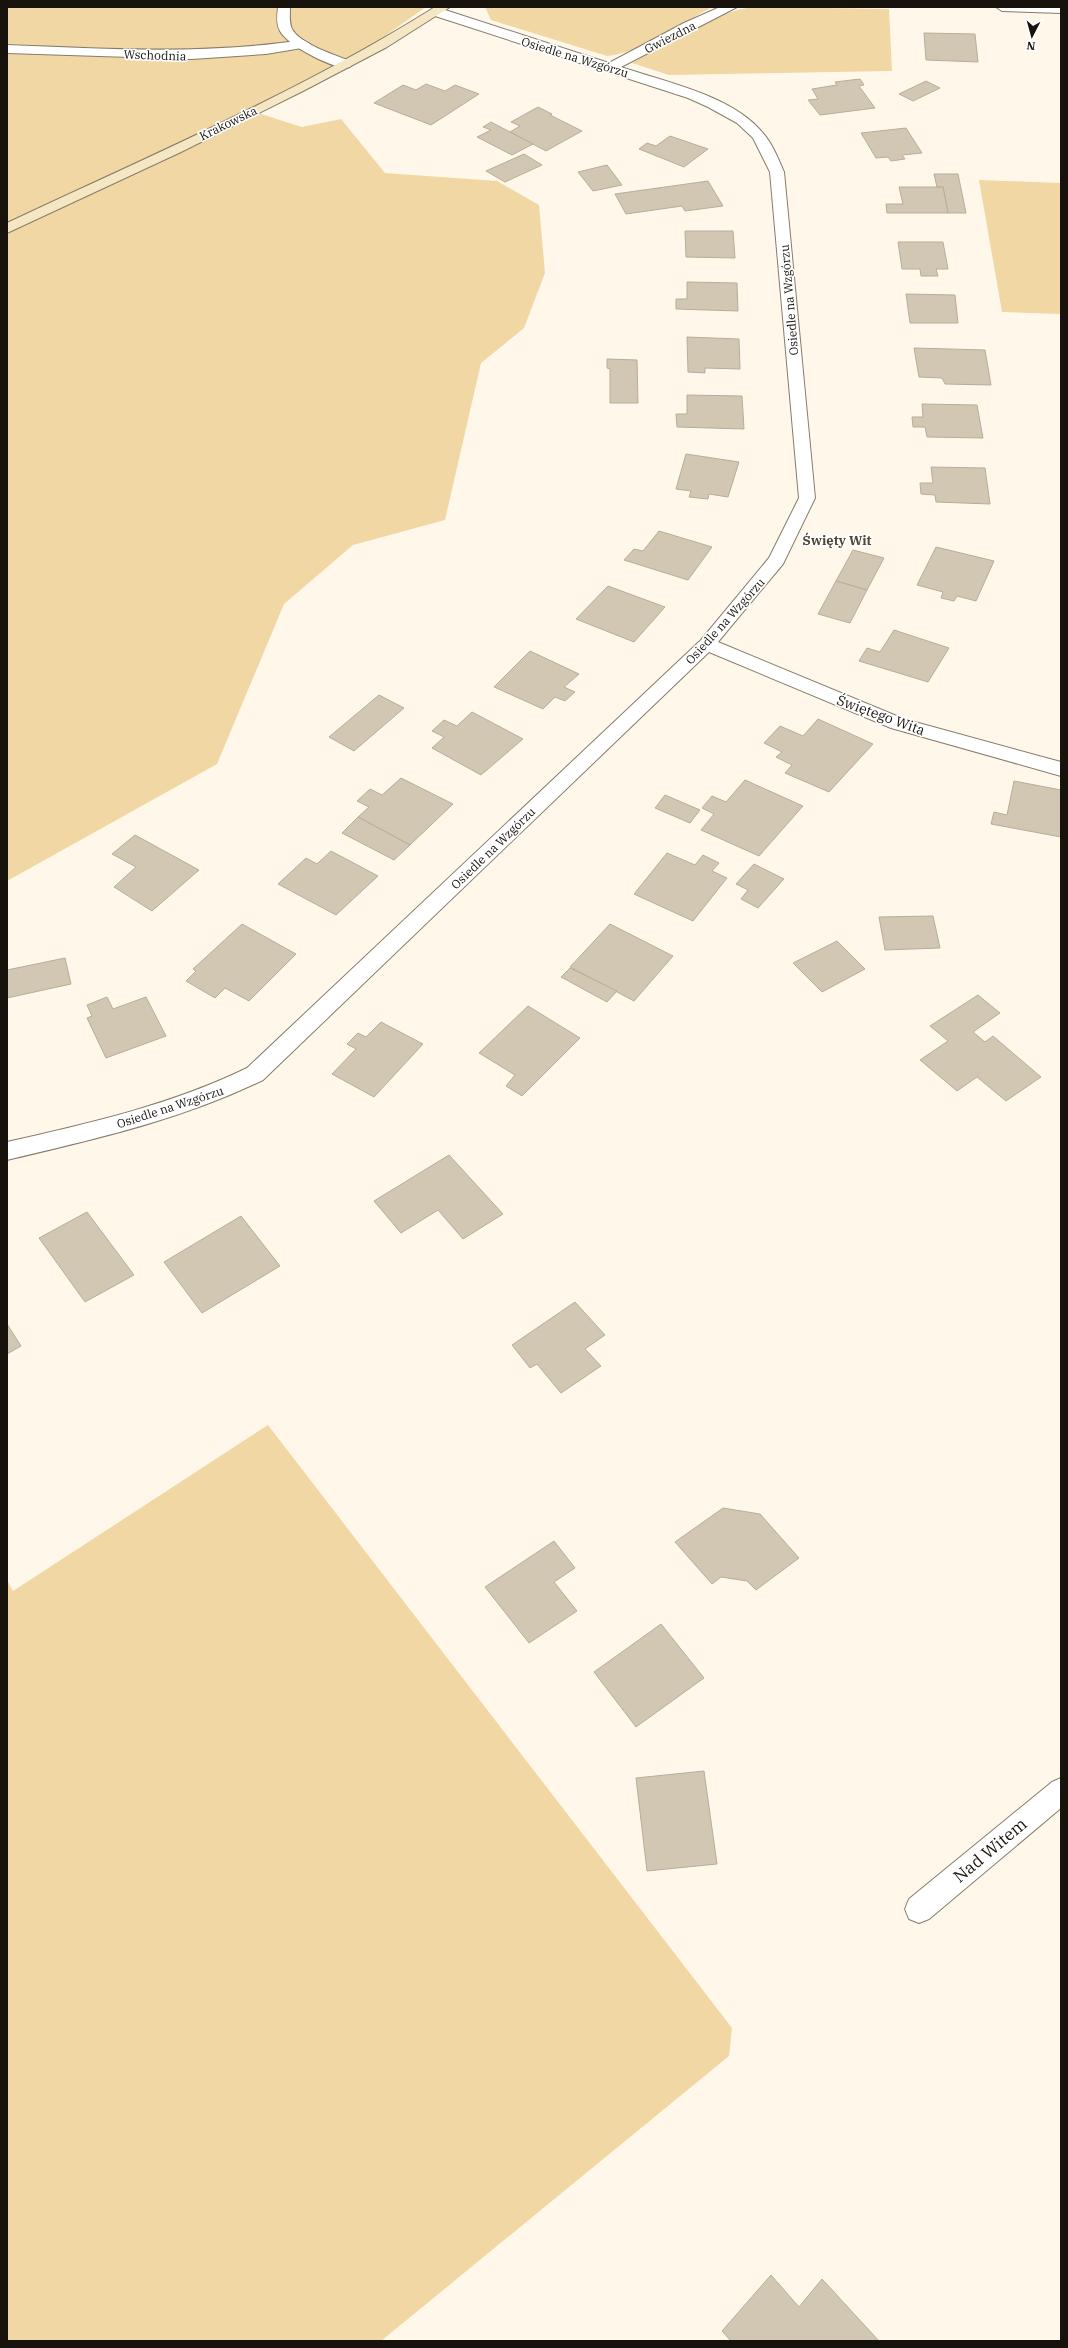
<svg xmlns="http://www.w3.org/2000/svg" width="1068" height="2348" font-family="'IBM Plex Serif',serif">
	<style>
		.green { fill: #f0d7a4 }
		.building { fill: #d2c7b2; stroke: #b7ad98 }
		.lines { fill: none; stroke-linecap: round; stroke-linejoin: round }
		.service-casing { stroke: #867c68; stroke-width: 2 }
		.minor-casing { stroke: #867c68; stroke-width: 2 }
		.secondary-casing { stroke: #867c68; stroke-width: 2 }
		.service { fill: #fff; fill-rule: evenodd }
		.minor { fill: #fff; fill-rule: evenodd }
		.secondary { fill: #f5e7c4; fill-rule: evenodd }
		.labels { text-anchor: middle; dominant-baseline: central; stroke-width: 3.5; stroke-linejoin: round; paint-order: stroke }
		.far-street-label { font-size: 12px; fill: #17130c; stroke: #fff }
		.far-neighbourhood-label { font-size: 13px; font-weight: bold; fill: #4e4532; stroke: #fff }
		.street-label { font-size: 14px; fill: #17130c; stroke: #fff }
		.near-street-label { font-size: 17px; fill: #17130c; stroke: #fff }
	</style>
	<rect width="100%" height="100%" fill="#fff8ea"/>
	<g class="green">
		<path d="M7 7H285L287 30 290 7H426L345 64 7 228Z"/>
		<path d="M485 7H712C682 23 641 53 607 56L491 20Z"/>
		<path d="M755 7 889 9 892 71 669 75 632 63C670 43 711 11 755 7Z"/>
		<path d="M252 111 302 127 341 119 385 173 497 181 539 205 545 273 524 328 481 363 445 520 353 545 284 604 217 764 7 881V229Z"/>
		<path d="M979 180 1061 183V314L1002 312Z"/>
		<path d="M268 1425 732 2028 729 2056 381 2341H7V1580L13 1591Z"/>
	</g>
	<g class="building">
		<path d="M924 33 975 34 978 62 926 60Z"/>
		<path d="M860 79 864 85 859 86 875 108 820 115 808 100 818 99 812 89 837 85 835 82Z"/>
		<path d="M926 81 940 88 913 101 899 94Z"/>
		<path d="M426 84 445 91 455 85 479 94 431 125 374 103 403 85 416 90Z"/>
		<path d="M538 107 552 114 550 115 582 131 546 151 510 132 520 126 511 122Z"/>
		<path d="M491 122 510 132 533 144 512 155 477 137 491 130 483 127Z"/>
		<path d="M906 128 922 153 902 155 905 159 891 161 888 157 876 158 861 133Z"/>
		<path d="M670 136 708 149 684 167 639 149 647 143 656 146Z"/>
		<path d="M524 154 542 165 505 182 486 171Z"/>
		<path d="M607 165 622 185 593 191 578 172Z"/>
		<path d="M934 174H958L966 213H948L943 187H937Z"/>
		<path d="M708 181 723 206 685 211 682 206 626 214 615 194Z"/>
		<path d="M899 187H943L948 213H887L886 204H903Z"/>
		<path d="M685 231H733L735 258 686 257Z"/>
		<path d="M898 242H943L948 269H936L938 276H921L920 269H902Z"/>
		<path d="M687 282 737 283 738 311 676 309V299H687Z"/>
		<path d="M906 294 955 295 958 323H910Z"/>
		<path d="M687 337 739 339 740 369 705 368V373L688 372Z"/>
		<path d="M914 348 985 350 991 385 945 384 942 378 919 377Z"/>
		<path d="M607 359 637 360 638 403H610V369L607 368Z"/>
		<path d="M687 395 742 396 744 429 677 427 676 414H687Z"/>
		<path d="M922 404 977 405 983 438 927 437 925 427H913L912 417H923Z"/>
		<path d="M686 454 739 462 728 497 709 494 708 499 689 497 691 491 676 489Z"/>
		<path d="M931 467 985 468 990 504 936 502 935 495 921 494 920 483H933Z"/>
		<path d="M659 531 712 547 688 580 624 560 634 549 643 551Z"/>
		<path d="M936 547 994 561 976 601 957 596 954 601 941 598 943 592 917 585Z"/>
		<path d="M853 550 884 558 867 590 836 581Z"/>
		<path d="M836 581 867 590 850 623 818 614Z"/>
		<path d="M608 586 665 607 634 642 576 619Z"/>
		<path d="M894 630 949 648 928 682 859 661 867 648 880 652Z"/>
		<path d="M530 651 579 674 564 687 575 692 565 701 555 697 543 709 494 687Z"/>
		<path d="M379 695 404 708 354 751 329 737Z"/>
		<path d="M472 712 523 739 481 775 432 748 444 737 432 731 444 720 457 726Z"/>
		<path d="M818 719 873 744 829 792 785 773 792 765 776 757 782 752 764 743 780 726 803 736Z"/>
		<path d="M401 778 453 804 410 845 358 817 369 807 357 801 370 789 382 795Z"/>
		<path d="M745 780 803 806 759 856 701 830 714 814 702 808 712 796 726 802Z"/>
		<path d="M1014 781 1061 790V837L991 824 994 812 1007 815Z"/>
		<path d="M665 795 700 810 690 823 655 808Z"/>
		<path d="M358 817 410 845 394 860 342 833Z"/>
		<path d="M135 835 199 870 152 911 114 887 136 867 112 854Z"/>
		<path d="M331 851 378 876 336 915 278 884 306 858 317 864Z"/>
		<path d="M667 853 695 865 703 855 719 863 712 871 727 878 693 921 634 894Z"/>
		<path d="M754 864 784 879 758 908 741 899 748 890 736 884Z"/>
		<path d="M933 916 940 948 885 950 879 917Z"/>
		<path d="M242 924 296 954 249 1001 225 988 215 998 186 981 196 971 193 969Z"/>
		<path d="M610 924 673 956 634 1001 570 967Z"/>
		<path d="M837 941 865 969 822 992 793 963Z"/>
		<path d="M65 958 71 984 7 998V970Z"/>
		<path d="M570 968 617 991 607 1002 561 977Z"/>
		<path d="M978 995 1000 1013 973 1032 985 1042 993 1036 1041 1077 1006 1101 977 1077 957 1091 920 1060 948 1041 930 1026Z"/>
		<path d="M107 997 113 1009 146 997 166 1036 106 1058 87 1018 92 1016 87 1005Z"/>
		<path d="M528 1006 580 1038 522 1096 506 1086 515 1075 479 1053Z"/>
		<path d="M381 1022 423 1044 374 1097 332 1074 356 1049 347 1044 358 1033 366 1037Z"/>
		<path d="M449 1155 503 1214 463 1239 438 1210 401 1233 374 1201Z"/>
		<path d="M87 1212 134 1275 85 1302 39 1238Z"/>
		<path d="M241 1216 280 1266 202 1313 164 1262Z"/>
		<path d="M575 1302 605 1335 585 1349 601 1366 561 1393 537 1364 530 1368 512 1345Z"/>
		<path d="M7 1324 21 1346 7 1354Z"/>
		<path d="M723 1508 760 1514 799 1558 756 1590 747 1581 721 1577 712 1584 675 1542Z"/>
		<path d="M554 1541 575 1568 554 1582 577 1611 529 1643 485 1587Z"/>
		<path d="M661 1624 704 1678 636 1727 594 1672Z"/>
		<path d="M704 1771 717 1864 647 1871 636 1778Z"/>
		<path d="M771 2275 799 2307 822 2279 879 2341H731L722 2331Z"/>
	</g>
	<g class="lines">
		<g class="service-casing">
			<path id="service" d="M303 40 310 44 308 47 266 54 192 59 7 53V45C106 49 204 55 303 40Z"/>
		</g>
		<g class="minor-casing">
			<g id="minor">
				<path d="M278 7H290C290 14 289 23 292 29 300 44 335 55 350 61L352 64 350 67C335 71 287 45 280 31 276 24 277 15 278 7Z"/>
				<path d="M720 7H737L621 67C665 82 731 95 762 132 772 143 778 158 784 172L815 498 783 564 718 642 904 719 1061 762V776L891 728 709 652 263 1080C181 1120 95 1139 7 1160V1142C90 1123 171 1105 247 1068L701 640 769 558 799 498 770 172 753 138 737 123 708 107 688 98 432 15 431 12 437 8 442 9 609 63 684 23Z"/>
				<path d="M996 7H1061V13L1002 11Z"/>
				<path d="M1061 1778V1808L929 1919 919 1923 909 1919 905 1909 909 1899 1052 1782Z"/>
			</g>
		</g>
		<g class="secondary-casing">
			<path id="secondary" d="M435 7H450L387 47 303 91 181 152 7 233V223C151 155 300 92 435 7Z"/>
		</g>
		<use href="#service" class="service"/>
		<use href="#minor" class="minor"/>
		<use href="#secondary" class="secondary"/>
	</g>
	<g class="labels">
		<g class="far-street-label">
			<text transform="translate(670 37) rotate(-27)">Gwiezdna</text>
			<text transform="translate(155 55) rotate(2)">Wschodnia</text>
			<text transform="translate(575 57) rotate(17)">Osiedle na Wzgórzu</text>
			<text transform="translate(228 123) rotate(-26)">Krakowska</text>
			<text transform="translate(789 300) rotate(-95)">Osiedle na Wzgórzu</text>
			<text transform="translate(725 621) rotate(-48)">Osiedle na Wzgórzu</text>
			<text transform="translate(493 848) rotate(-44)">Osiedle na Wzgórzu</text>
			<text transform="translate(170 1107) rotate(-18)">Osiedle na Wzgórzu</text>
		</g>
		<g class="far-neighbourhood-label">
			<text x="837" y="540">Święty Wit</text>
		</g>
		<g class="street-label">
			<text transform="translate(881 715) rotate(20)">Świętego Wita</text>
		</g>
		<g class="near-street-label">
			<text transform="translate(990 1850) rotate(-40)">Nad Witem</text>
		</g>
	</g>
	<rect width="1068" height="2348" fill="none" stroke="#17130c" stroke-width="16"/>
	<g transform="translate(1032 36) rotate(186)" stroke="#ffffff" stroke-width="3" paint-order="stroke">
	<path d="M0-3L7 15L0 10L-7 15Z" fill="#17130c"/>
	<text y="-6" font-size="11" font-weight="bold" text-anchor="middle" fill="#17130c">N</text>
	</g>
</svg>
